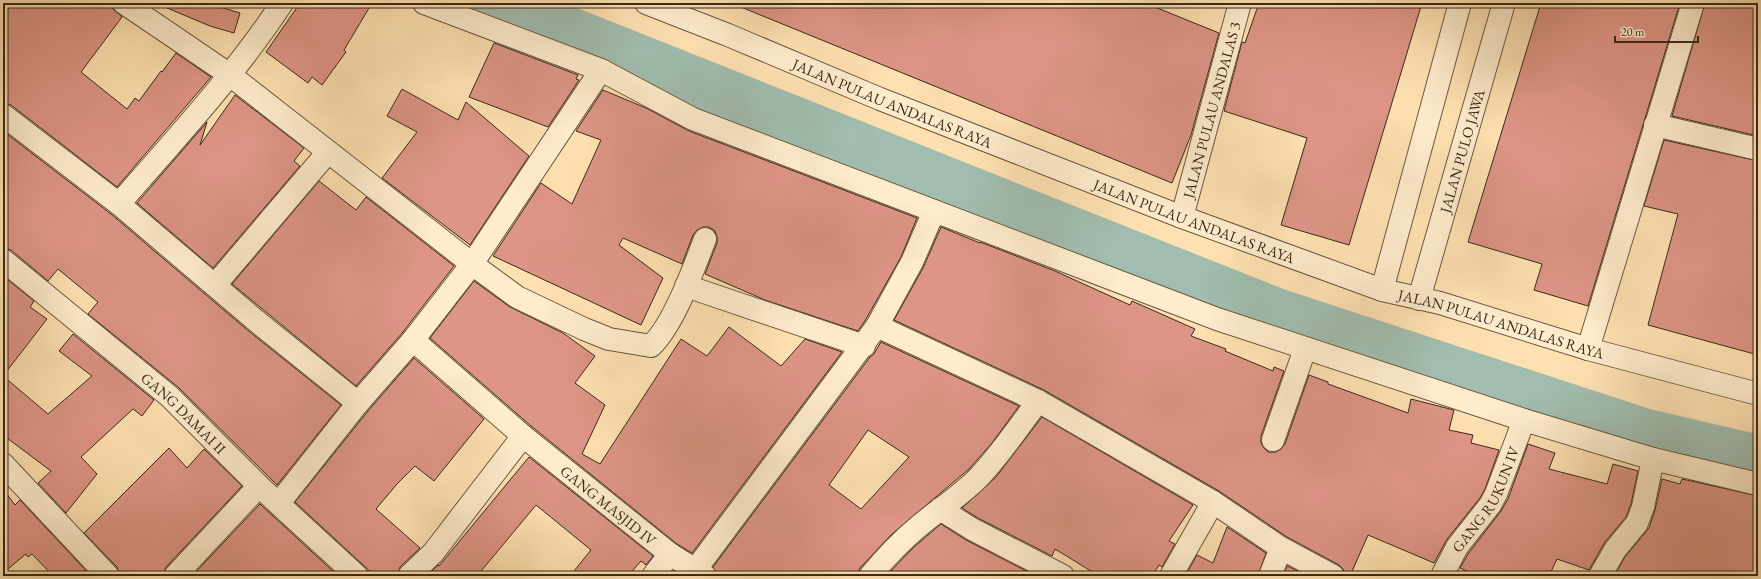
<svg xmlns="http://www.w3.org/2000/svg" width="1761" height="579" font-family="'EB Garamond',serif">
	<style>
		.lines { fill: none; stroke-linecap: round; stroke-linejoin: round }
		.river { stroke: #a0bdaf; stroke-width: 50 }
		.building { fill: #dd9585; stroke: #38291d; fill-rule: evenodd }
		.street-casing { stroke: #6a5742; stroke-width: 24 }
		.street { stroke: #ffeccc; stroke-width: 22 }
		.labels { text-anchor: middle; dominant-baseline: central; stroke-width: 3.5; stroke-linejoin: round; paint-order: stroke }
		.street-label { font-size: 15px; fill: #38291d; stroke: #ffeccc }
	</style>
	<rect width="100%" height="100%" fill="#ffe1b1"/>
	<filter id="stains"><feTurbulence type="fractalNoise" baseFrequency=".005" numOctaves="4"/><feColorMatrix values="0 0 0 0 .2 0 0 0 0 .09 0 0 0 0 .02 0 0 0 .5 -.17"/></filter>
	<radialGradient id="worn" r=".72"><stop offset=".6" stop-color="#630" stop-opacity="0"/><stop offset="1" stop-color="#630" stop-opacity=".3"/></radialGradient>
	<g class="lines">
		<path class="river" d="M497 3 1276 313 1643 433 1758 460"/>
	</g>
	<g class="building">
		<path d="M3 3H112L113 9 122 17 81 72 127 109 135 98 139 101 161 71 162 72 176 53 211 77 117 187 11 105 3 103Z"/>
		<path d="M161 3H207L240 13 234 33 210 26 160 5Z"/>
		<path d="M300 3H372L344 50 346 52 322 85 312 77 308 83 266 52Z"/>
		<path d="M731 3H1145L1219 33 1191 135 1172 183Z"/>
		<path d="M1259 3H1422L1349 245 1281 225 1307 138 1224 111 1242 42 1245 43Z"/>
		<path d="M1541 3H1680L1588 306 1534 290 1542 264 1468 242Z"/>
		<path d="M1705 3H1758V136L1672 116Z"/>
		<path d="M494 43 578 75 576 79 579 80 548 127 469 97Z"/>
		<path d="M402 89 458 120 466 102 529 156 470 245 382 178 417 132 387 116Z"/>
		<path d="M603 90 646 108 689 131 917 218 901 257 866 319 858 331 765 300 705 274 717 243V237L715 231 709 227H703L697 230 693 235 682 264 623 238 619 245 663 278 641 325 493 256 541 183 572 204 601 140 576 131Z"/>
		<path d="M235 95 304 148 294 161 300 166 213 268 137 203 207 122 200 145Z"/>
		<path d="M3 131 111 214 246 329 341 405 277 485 178 387 88 314 98 302 58 269 48 281 11 250 3 248Z"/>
		<path d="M1664 140 1758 161V355L1648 325 1678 214 1644 206Z"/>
		<path d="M319 181 356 210 366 197 454 266 403 332 356 386 232 284Z"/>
		<path d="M941 227 980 243V242L1055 271 1130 305 1132 301 1195 329 1191 336 1226 349 1225 351 1273 371 1274 367 1284 371 1261 436V443L1264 448 1268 452H1276L1281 449 1285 444 1309 375 1328 382V384L1408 413 1411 399 1454 410 1449 430 1473 435 1471 443 1499 450 1485 489 1480 498 1447 539 1434 563 1368 535 1350 576 1345 574 1343 569 1339 565 1287 537 1219 491 1044 390 894 320 923 268Z"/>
		<path d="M3 276 34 301 30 307 47 319 3 376Z"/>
		<path d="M474 281 510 307 563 333 595 356 575 383 605 405 582 454 600 464 681 339 707 356 729 327 781 366 805 339 842 352 692 553 677 544 531 426 430 338Z"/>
		<path d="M73 334 154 400 142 416 133 409 81 457 97 474 66 513 38 483 51 471 3 435V376L48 414 92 376 59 351Z"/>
		<path d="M881 342 1019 406 992 443 969 469 891 535 860 568 858 576H717L713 567 870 357 873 355ZM868 430 909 457 861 509 829 485Z"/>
		<path d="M414 358 484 419 434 481 415 466 397 484 376 509 420 548 400 567 397 576H375L295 502 368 411Z"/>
		<path d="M1042 417 1193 505 1169 541 1175 544 1162 567 1159 565 1152 576H1099L1055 549 1052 556 978 518 962 508 996 477Z"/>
		<path d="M1528 444 1555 453 1549 469 1607 484 1613 464 1638 471 1631 504 1626 517 1605 542 1589 570 1557 559 1549 576H1478L1460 568 1468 554 1501 511 1508 499Z"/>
		<path d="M169 448 187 468 204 449 242 486 166 567 163 576H120L117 567 84 533Z"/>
		<path d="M529 457 653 556 646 565 641 561 628 576H570L591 550 536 505 477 576H427L438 565 439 566Z"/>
		<path d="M1662 479 1680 484 1682 479 1758 496V576H1614L1625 557 1649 528 1655 510Z"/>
		<path d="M3 489 15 505 20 500 91 576H53L32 554 28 557 26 554 3 573Z"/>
		<path d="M260 504 337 575 336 576H192Z"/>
		<path d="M941 524 966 540 1036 576H886L914 547Z"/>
		<path d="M1227 527 1266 553 1258 576H1185L1197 555 1213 563Z"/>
		<path d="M1287 566 1300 572 1299 576H1283Z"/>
		<path d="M673 571 682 576H669Z"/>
	</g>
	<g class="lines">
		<g class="street-casing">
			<g id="street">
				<path d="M124 3 230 75 472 264 517 297 584 329 609 339 651 346C674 324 693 270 705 239"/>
				<path d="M424 3 601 70 693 119 1217 319 1524 420 1653 459 1758 484"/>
				<path id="s1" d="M646 3 728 35 880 99 1041 162 1182 217 1382 290 1440 303 1588 349 1758 394"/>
				<path d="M3 115 119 204 254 319 358 403"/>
				<path d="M1655 125 1758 149"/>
				<path d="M119 204C175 139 235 75 282 3"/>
				<path id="s2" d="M1182 217 1240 3"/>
				<path id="s3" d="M3 260 169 396 259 486 357 576"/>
				<path d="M215 285 328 152"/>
				<path d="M686 286 864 346"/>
				<path d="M1382 290 1460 3"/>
				<path id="s4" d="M1419 299 1504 3"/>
				<path d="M877 326 1038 401 1213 502 1281 548 1333 576"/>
				<path id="s5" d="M413 340 523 436 670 554 705 576"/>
				<path d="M1588 349 1693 3"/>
				<path d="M1273 440 1305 349"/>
				<path d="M3 464 108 576"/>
				<path d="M279 503 358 403 413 340 472 264 601 70"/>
				<path d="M940 509 972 529 1063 576"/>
				<path d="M696 569 877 326 912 262 934 211"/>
				<path d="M175 576 259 486"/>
				<path d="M409 576 433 553 523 436"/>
				<path d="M653 576 670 554"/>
				<path d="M870 576C885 558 901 541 919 526 938 510 960 496 978 478 1000 455 1019 427 1038 401"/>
				<path d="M1171 576 1213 502"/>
				<path d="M1270 576 1281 548"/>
				<path id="s6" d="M1442 576 1457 547 1490 505 1496 494 1524 420"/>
				<path d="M1600 576 1615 550 1637 523 1643 507 1653 459"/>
			</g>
		</g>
		<use href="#street" class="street"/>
	</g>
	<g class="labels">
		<g class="street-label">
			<text stroke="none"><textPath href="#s1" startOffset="266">JALAN PULAU ANDALAS RAYA</textPath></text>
			<text stroke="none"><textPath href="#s2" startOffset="111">JALAN PULAU ANDALAS 3</textPath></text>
			<text stroke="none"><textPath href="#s4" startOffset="154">JALAN PULO JAWA</textPath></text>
			<text stroke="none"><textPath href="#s1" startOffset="590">JALAN PULAU ANDALAS RAYA</textPath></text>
			<text stroke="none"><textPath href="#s1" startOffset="914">JALAN PULAU ANDALAS RAYA</textPath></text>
			<text stroke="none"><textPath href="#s3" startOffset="237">GANG DAMAI II</textPath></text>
			<text stroke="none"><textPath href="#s6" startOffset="89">GANG RUKUN IV</textPath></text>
			<text stroke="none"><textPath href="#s5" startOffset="256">GANG MASJID IV</textPath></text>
		</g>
	</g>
	<rect width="1761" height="579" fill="none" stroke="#ffe1b1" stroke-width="16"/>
	<rect x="4" y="4" width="1753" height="571" fill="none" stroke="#38291d" stroke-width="2"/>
	<rect x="8" y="8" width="1745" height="563" fill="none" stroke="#38291d"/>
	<path d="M1615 36v6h83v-6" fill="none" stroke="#38291d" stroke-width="2"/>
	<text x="1621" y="36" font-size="12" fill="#38291d" stroke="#ffeccc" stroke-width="3" paint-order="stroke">20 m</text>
	<rect width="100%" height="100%" filter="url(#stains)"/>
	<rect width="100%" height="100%" fill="url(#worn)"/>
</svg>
